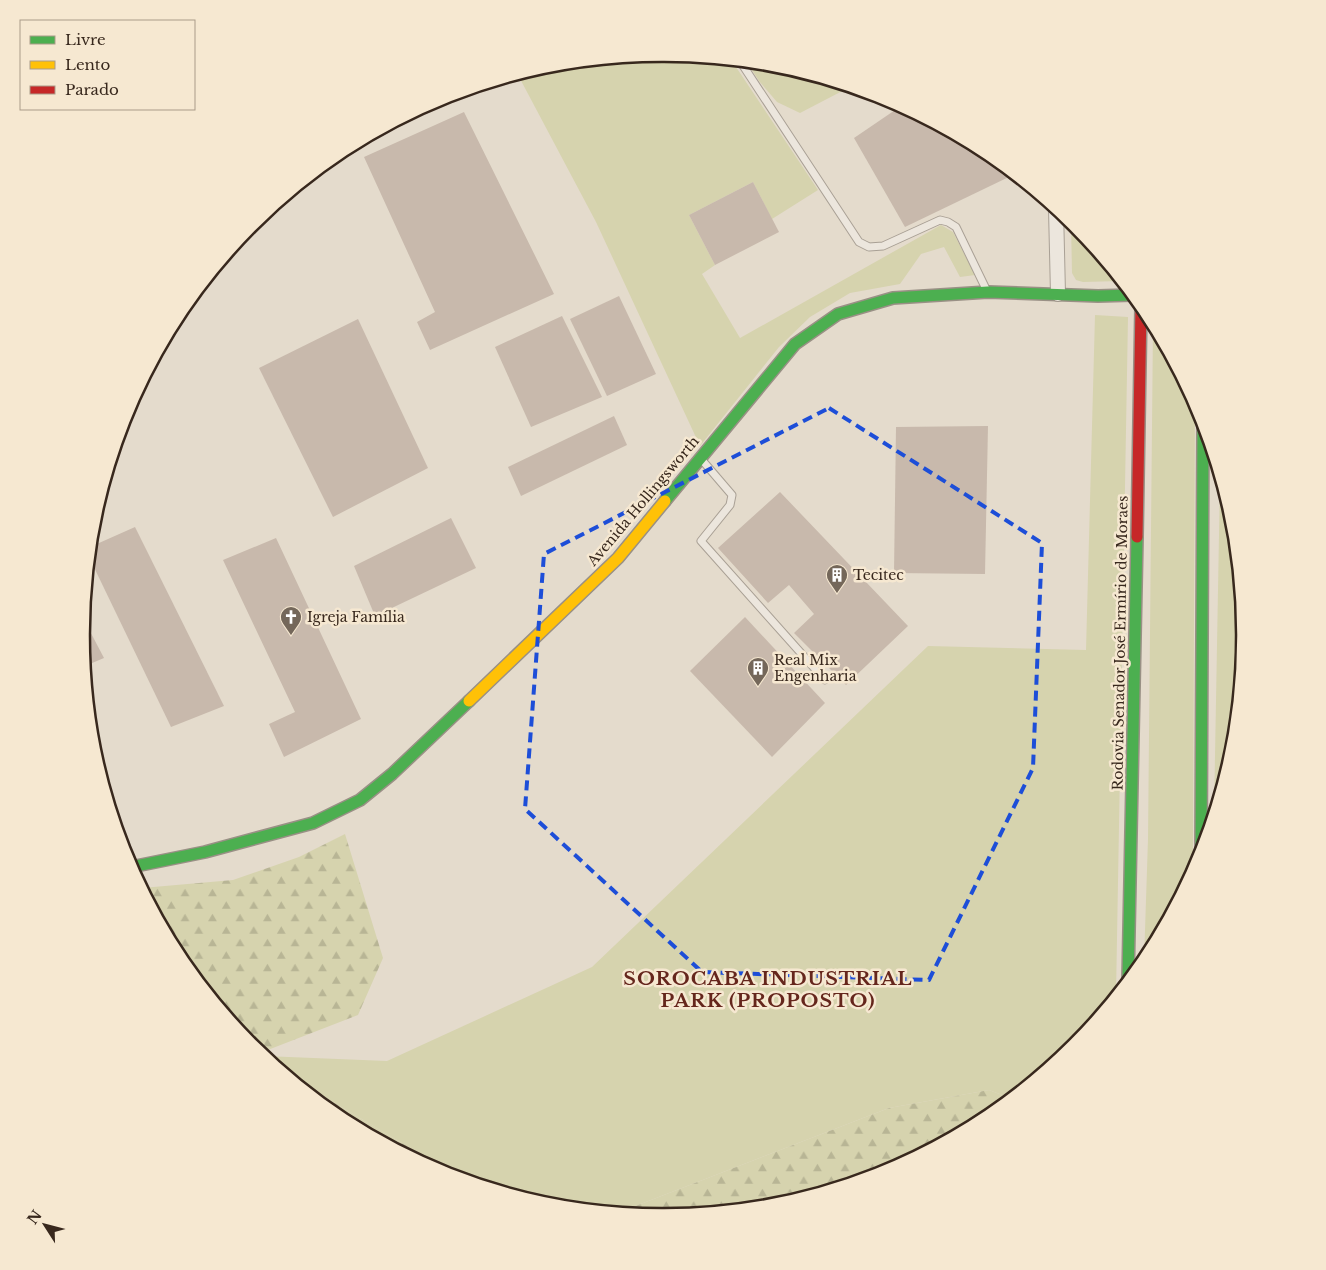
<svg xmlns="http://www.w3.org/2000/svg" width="1326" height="1270" font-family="'Libre Baskerville',serif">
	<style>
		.green { fill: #d6d3ae }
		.forest { fill: url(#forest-firs) }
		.building { fill: #c8b9ac }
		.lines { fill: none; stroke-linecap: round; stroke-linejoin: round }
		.lane-casing { stroke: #a9a095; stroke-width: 9 }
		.street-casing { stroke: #a9a095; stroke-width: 16 }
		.fast-casing { stroke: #999085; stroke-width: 14 }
		.slow-casing { stroke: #999085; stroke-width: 14 }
		.jam-casing { stroke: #999085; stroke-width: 14 }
		.lane { stroke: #ece6dd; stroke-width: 7 }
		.street { stroke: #ece6dd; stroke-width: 14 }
		.fast { stroke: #4caf50; stroke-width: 11 }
		.slow { stroke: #ffc107; stroke-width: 11 }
		.jam { stroke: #c62828; stroke-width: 11 }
		.marked { fill: none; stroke: #1d4ed8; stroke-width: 4; stroke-dasharray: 10 6; stroke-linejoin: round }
		.labels { text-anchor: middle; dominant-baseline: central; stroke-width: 5; stroke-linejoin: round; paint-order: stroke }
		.street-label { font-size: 14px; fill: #38281d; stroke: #f6e8d1 }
		.poi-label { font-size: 14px; fill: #38281d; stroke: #f6e8d1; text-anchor: start }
		.district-label { font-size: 19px; font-weight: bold; letter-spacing: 1px; fill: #65261c; stroke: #f6e8d1 }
		.rim { fill: none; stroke: #38281d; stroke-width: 2.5 }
	</style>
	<defs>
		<pattern id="forest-firs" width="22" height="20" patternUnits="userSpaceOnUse" patternTransform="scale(1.25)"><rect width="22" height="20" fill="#d6d3ae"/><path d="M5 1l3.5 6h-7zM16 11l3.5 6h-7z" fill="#b8b595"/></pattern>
	</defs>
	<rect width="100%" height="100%" fill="#e4dbcc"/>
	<g class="green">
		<path d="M663 54 732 61 818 190 772 219 753 182 689 215 715 265 702 274 740 338 941 225 953 232 975 275 960 277 944 247 921 254 900 284 850 293 810 317 779 347 700 446 596 222 518 75 550 65Z"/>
		<path d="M747 62 777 65 850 87 800 113 777 102 759 81Z"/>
		<path d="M1071 222 1074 224 1121 281 1083 282 1076 280 1072 273Z"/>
		<path d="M1095 315 1128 317 1116 995 1074 1046 1010 1098 989 1090 889 1108 620 1212 549 1205 471 1181 439 1165 286 1074 264 1056 387 1061 592 967 928 646 1086 650Z"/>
		<path d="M1153 324 1195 403 1193 837V871L1144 961 1148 839Z"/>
		<path d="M1220 479 1233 522 1244 635 1233 749 1214 812Z"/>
	</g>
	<g class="forest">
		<path d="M345 834 383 958 358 1015 260 1053 252 1046 180 958 142 888 233 880 299 857Z"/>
		<path d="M286 1074 439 1165 471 1181 440 1172 340 1118Z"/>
		<path d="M989 1090 1010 1098 986 1118 885 1172 776 1205 663 1216 620 1212 889 1108Z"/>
	</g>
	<g class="building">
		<path d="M901 106 986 152 1013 175 905 227 854 138Z"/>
		<path d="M464 112 554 294 430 350 417 322 435 312 364 157Z"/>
		<path d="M753 182 779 232 715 265 689 215Z"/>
		<path d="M619 296 656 374 607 396 570 319Z"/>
		<path d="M562 316 602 397 531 427 495 347Z"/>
		<path d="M358 319 428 468 333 517 259 368Z"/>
		<path d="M614 416 627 445 521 496 508 467Z"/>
		<path d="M988 426 985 574 894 573 896 427Z"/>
		<path d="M780 492 908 626 846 685 794 633 814 614 789 585 768 603 718 548Z"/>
		<path d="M451 518 476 568 375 616 354 566Z"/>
		<path d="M135 527 224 706 171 727 89 557 90 547Z"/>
		<path d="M276 538 361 719 284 757 269 724 295 712 223 560Z"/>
		<path d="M745 617 825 703 772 757 690 671Z"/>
		<path d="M83 618 104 658 85 666 82 635Z"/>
	</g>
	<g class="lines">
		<g class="lane-casing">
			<g id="lane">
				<path d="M740 61 859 242 869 247 883 246 940 220 948 222 956 227 986 289"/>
				<path d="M702 460 732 495 730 505 701 541 825 680"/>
			</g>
		</g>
		<g class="street-casing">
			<path id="street" d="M1056 209 1058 294"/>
		</g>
		<g class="fast-casing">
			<g id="fast">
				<path d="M665 501 795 344 838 314 893 298 988 292 1098 296 1132 295"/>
				<path d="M1201 854 1203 423"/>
				<path d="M131 867 205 852 313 823 360 800 392 774 469 701"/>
				<path d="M1128 980 1137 537"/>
			</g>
		</g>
		<g class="slow-casing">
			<path id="slow" d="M469 701 618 558 665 501"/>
		</g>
		<g class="jam-casing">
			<path id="jam" d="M1137 537 1141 306"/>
		</g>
		<use href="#lane" class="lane"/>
		<use href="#street" class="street"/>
		<use href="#fast" class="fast"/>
		<use href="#slow" class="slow"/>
		<use href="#jam" class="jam"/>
	</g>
	<path class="marked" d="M829 408 1042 543 1033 768 929 980 702 972 525 809 544 554Z"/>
	<defs>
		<g id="building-pin" transform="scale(1.125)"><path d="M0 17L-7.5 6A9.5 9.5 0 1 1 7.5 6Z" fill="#74675a" stroke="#f6e8d1"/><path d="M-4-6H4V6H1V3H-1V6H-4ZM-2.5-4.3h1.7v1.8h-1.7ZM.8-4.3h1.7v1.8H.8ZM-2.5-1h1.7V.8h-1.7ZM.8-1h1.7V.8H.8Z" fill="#fff"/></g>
		<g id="church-pin" transform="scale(1.125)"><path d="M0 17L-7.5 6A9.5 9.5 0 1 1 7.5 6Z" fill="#74675a" stroke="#f6e8d1"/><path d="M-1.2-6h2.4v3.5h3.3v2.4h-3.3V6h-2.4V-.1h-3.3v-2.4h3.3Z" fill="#fff"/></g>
	</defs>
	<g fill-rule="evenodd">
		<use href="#building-pin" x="837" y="575"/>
		<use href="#church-pin" x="291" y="617"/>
		<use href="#building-pin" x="758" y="668"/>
	</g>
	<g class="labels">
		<g class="street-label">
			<text transform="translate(643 501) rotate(-50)">Avenida Hollingsworth</text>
			<text transform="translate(1120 643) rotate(-89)">Rodovia Senador José Ermírio de Moraes</text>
		</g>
		<g class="poi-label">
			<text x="853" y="575">Tecitec</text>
			<text x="307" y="617">Igreja Família</text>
			<text x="774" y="660">Real Mix<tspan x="774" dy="16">Engenharia</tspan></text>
		</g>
		<g class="district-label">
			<text x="768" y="978">SOROCABA INDUSTRIAL<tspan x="768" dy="22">PARK (PROPOSTO)</tspan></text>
		</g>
	</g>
	<path d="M0 0H1326V1270H0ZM662 62H664A572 572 0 0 1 1236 634V636A572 572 0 0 1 664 1208H662A572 572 0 0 1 90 636V634A572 572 0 0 1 662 62Z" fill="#f6e8d1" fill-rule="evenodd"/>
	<path class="rim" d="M662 62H664A572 572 0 0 1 1236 634V636A572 572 0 0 1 664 1208H662A572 572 0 0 1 90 636V634A572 572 0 0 1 662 62Z"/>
	<rect x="20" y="20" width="175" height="90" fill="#f6e8d1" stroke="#aa9b89"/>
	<rect x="30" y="36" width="25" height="8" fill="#4caf50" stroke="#aa9b89"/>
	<text x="65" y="45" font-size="15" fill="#38281d">Livre</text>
	<rect x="30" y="61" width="25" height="8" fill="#ffc107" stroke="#aa9b89"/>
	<text x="65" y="70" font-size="15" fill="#38281d">Lento</text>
	<rect x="30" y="86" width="25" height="8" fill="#c62828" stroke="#aa9b89"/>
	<text x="65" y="95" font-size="15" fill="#38281d">Parado</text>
	<g transform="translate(45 1225) rotate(306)" stroke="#f6e8d1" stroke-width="4" paint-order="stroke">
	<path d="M0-4L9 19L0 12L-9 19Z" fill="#38281d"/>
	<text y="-8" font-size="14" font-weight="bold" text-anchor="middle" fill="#38281d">N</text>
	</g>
</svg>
